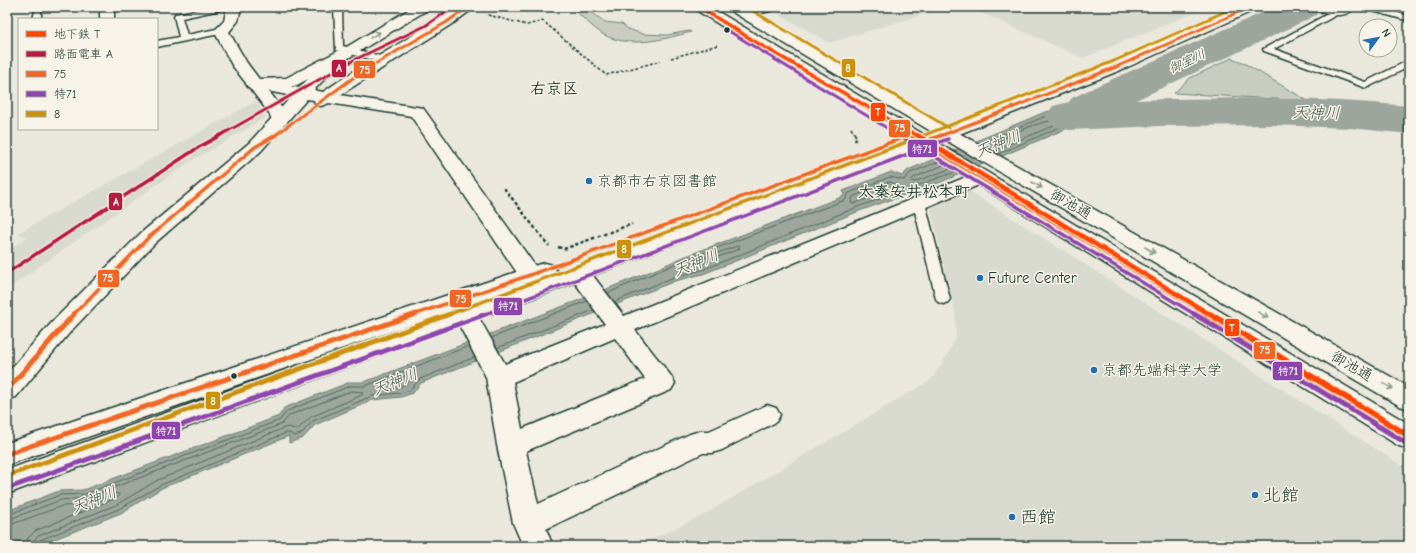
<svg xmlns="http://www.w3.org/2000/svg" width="1416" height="553" font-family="'Comic Neue','Klee One',sans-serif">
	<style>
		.built { fill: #d9dacf }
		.green { fill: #c8ccc1; stroke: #74847a }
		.water { fill: #9ca69c; stroke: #6a7c72 }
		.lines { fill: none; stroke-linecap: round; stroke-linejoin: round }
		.shore { stroke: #51675e; stroke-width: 1 }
		.river { fill: #9ca69c; fill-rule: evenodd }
		.lane-casing { stroke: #1f3d34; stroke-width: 3 }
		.street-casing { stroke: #1f3d34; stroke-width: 3 }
		.secondary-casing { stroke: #1f3d34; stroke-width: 3 }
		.highway-casing { stroke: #1f3d34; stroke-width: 3 }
		.path-far1 { stroke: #1f3d34; stroke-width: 1.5; stroke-dasharray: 3 2; stroke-linecap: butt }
		.path { stroke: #1f3d34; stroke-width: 2.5; stroke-dasharray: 3.5 2.5; stroke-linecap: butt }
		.lane { fill: #f7f3e8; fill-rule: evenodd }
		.street { fill: #f7f3e8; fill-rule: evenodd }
		.secondary { fill: #f7f3e8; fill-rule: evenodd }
		.highway { fill: #f7f3e8; fill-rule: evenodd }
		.bus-1-far2-casing { stroke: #f7f3e8; stroke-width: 5 }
		.bus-1-far1-casing { stroke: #f7f3e8; stroke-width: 6 }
		.bus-1-casing { stroke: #f7f3e8; stroke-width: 8 }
		.bus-2-far2-casing { stroke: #f7f3e8; stroke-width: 5 }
		.bus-2-far1-casing { stroke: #f7f3e8; stroke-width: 6 }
		.bus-2-casing { stroke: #f7f3e8; stroke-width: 8 }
		.bus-3-far2-casing { stroke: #f7f3e8; stroke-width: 5 }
		.bus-3-far1-casing { stroke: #f7f3e8; stroke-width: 6 }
		.bus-3-casing { stroke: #f7f3e8; stroke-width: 8 }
		.bus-1-far2 { stroke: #f26522; stroke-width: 3 }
		.bus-1-far1 { stroke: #f26522; stroke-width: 3.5 }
		.bus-1 { stroke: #f26522; stroke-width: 5 }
		.bus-2-far2 { stroke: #8e44ad; stroke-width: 3 }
		.bus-2-far1 { stroke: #8e44ad; stroke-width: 3.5 }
		.bus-2 { stroke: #8e44ad; stroke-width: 5 }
		.bus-3-far2 { stroke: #cc910a; stroke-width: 3 }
		.bus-3-far1 { stroke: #cc910a; stroke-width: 3.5 }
		.bus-3 { stroke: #cc910a; stroke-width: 5 }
		.tram-1-far1-casing { stroke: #f7f3e8; stroke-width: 5 }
		.tram-1-casing { stroke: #f7f3e8; stroke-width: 6 }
		.tram-1-far1 { stroke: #b8193f; stroke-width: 3 }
		.tram-1 { stroke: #b8193f; stroke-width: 3.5 }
		.metro-1-far2-casing { stroke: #f7f3e8; stroke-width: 5.5 }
		.metro-1-far1-casing { stroke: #f7f3e8; stroke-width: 7 }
		.metro-1-casing { stroke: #f7f3e8; stroke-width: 9 }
		.metro-1-far2 { stroke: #ff4500; stroke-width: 3.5 }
		.metro-1-far1 { stroke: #ff4500; stroke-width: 4.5 }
		.metro-1 { stroke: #ff4500; stroke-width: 6 }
		.oneway { stroke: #8b988e }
		.bus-dot { fill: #1f3d34; stroke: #f7f3e8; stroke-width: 1.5 }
		.poi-dot { fill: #1f6fb2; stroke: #f7f3e8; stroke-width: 1.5 }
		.labels { text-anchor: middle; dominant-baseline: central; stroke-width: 3; stroke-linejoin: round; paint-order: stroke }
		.far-water-label { font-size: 13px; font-style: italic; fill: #445c53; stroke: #f7f3e8 }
		.poi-label { font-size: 15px; fill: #1f3d34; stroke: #f7f3e8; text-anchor: start }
		.street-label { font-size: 15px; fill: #1f3d34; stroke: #f7f3e8 }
		.far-district-label { font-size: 16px; font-weight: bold; fill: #1f3d34; stroke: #f7f3e8 }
		.water-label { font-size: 16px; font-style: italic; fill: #445c53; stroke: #f7f3e8 }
		.neighbourhood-label { font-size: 16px; font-weight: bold; fill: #1f3d34; stroke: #f7f3e8 }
		.near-poi-label { font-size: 18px; fill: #1f3d34; stroke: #f7f3e8; text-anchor: start }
		.line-badge { stroke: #f7f3e8; stroke-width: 1.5 }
		.badge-label { font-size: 11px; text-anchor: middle; font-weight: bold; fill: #fff }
	</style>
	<rect width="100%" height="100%" fill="#eae8dd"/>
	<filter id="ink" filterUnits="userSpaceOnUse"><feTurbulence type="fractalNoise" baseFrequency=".025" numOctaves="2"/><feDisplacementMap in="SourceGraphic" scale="8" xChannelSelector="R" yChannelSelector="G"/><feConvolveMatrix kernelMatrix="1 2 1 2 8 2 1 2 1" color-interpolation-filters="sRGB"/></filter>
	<g filter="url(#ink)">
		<g class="built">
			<path d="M793 7H948L829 43 778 14 780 10Z"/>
			<path d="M968 7H1208L1083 58Z"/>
			<path d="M256 101 266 117 185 165 7 289V251L27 237 18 233Z"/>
			<path d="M968 190 1409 470V546H638L703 515 931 380 945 359 956 338 955 312 930 206Z"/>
		</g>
		<g class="green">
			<path d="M571 7H584L605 22 622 24 628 29 643 34 667 35 689 31 691 32C664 39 628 50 601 33 591 26 581 16 571 7Z"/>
			<path d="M1232 58 1242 62 1308 101 1174 93 1190 78Z"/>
		</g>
		<path class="water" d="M1098 90 1102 92 1108 91 1125 99 1128 103 1134 106H1142L1156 119H1143L1146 123H1145L1113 126 1107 120 1082 122 941 182 862 210 703 274 675 281 421 383 413 393 401 397 373 400 315 425 303 438 289 443V436L162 488 121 513 37 546H7V511L59 491 83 490 279 416 284 408 350 382H364L582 299 659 268 681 258 844 196 843 191 891 172 902 176 908 170 1045 112 1071 107 1068 104Z"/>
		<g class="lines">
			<g class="shore">
				<path d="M1097 101C1109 101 1117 105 1127 112V115L1116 116 1107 111 1078 112 1080 108Z"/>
				<path d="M980 144 1046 116 1071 111 1075 105 1097 95H1107L1122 102 1132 109 1140 110 1144 113 1139 119 1115 121 1107 116 1081 118 998 154"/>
				<path d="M986 147C1007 137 1039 119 1062 120L1058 124 993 151"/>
				<path d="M944 165 913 178 911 181 914 182 950 169"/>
				<path d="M890 182 898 185 899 187 853 204 851 203 853 197Z"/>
				<path d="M738 246 740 247 739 249 692 267 690 266 691 263Z"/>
				<path d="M608 293 682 261 845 200 849 193 890 177 904 180 910 173 938 162"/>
				<path d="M614 302 674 277 702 270 860 206 955 172"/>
				<path d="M491 338 587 301"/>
				<path d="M497 348 594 310"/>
				<path d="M413 373 416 376C406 386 391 393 377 389L378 387Z"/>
				<path d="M7 515 60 495 85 494 280 420 287 411 350 386H365L469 346"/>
				<path d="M7 520 61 500 86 498 282 424 290 415 351 391 363 392 362 395 311 417 297 430 289 427 284 428 158 480 116 505 38 536 34 540 33 546"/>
				<path d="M7 526 62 506 86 505 116 493 119 494 118 497 114 499 35 531 28 538 27 546"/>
				<path d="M38 546 40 540 119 509 161 485 286 433H290L294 436 301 434 313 421 372 396 400 393 410 390 420 379 475 357"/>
			</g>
			<path class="river" d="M1275 7H1321L1316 15 1290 28 1136 100C1227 97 1318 97 1409 106V134L1350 128 1271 125 1159 126 1069 130 1053 126 1046 116 1053 106 1069 102 1072 98 1099 85Z"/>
			<g class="lane-casing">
				<g id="lane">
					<path d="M213 7H229L225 9 182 18 187 35 221 28 224 29 225 31 224 33 157 47V41L179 37 174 16 175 14Z"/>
					<path d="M334 7H342L343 46 384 57 385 59 384 61 381 62 336 50Z"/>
					<path d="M1365 7H1377L1409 16V21L1366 9Z"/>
					<path d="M1335 10H1338L1342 12 1274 49 1365 82 1409 60V67L1366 88 1264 51 1263 49Z"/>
					<path d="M35 11H41V19H33Z"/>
					<path d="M919 200 923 201 925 203 950 299 948 302 943 304 938 302 936 299 913 203 915 201Z"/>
				</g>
			</g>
			<g class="street-casing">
				<g id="street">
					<rect x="100" y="7" width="14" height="12"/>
					<path d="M227 7H241L238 21 229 32 247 63 259 79 286 78 344 48 349 47 354 48 356 51 354 54 297 85 282 89H267L285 112 288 120 286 124 280 125 274 124 269 113 232 65 214 31 224 21Z"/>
					<path d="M753 7H776L774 10 745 17 740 16 738 13 740 10Z"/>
					<path d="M1313 7H1355C1345 21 1328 13 1315 10Z"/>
					<path d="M981 171 988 173 990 177 988 181 635 330 671 376 675 383 671 390 526 451 538 504 690 434 700 431H709L767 405 776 408 780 415 776 422 722 450 712 453H703L546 529 553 546H523L513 523 497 445 486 377 454 315 458 309 466 307 474 309 505 364 605 324 568 273 571 268 579 266 587 268 624 316ZM615 338 645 379 522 429 513 382Z"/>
				</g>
			</g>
			<g class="secondary-casing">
				<g id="secondary">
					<path d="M413 7H429L427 10 340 63 314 90 323 92 351 73 459 7H475L455 22 340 95 423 108 538 270 541 275 538 280 530 282 522 280 411 116 329 103 321 106 315 104 314 100 307 99 261 151 155 243 71 331 16 397 7 400V373L55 319 141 233 249 143 292 96 248 87 246 84 248 81 254 79 299 88 330 57Z"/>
					<path d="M694 7H710L1409 424V449L1399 446 696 10Z"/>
					<path d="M727 7H744L966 137 1409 387V409L1400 406 954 145 729 10Z"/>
				</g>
			</g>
			<g class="highway-casing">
				<path id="highway" d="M1239 7H1257L1255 10 1121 70 929 146 547 293 7 494V470L538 280 7 465V443L537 265 545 263 553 265 556 270 553 275 1111 64Z"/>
			</g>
			<g class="path-far1">
				<path d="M488 15 527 25 543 21 606 75 661 61"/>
				<path d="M671 58 718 45"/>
				<path d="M851 128 856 136"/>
			</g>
			<g class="path">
				<path d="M855 141 857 137 855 135"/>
				<path d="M504 188 549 246"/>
				<path d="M558 247 564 249 632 224"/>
			</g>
			<use href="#lane" class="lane"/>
			<use href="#street" class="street"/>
			<use href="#secondary" class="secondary"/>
			<use href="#highway" class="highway"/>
			<g class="bus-1-far2-casing">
				<g id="bus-1-far2">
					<path d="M730 25 912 136"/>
					<path d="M274 136 361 72 447 22 468 7"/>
					<path d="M907 136 911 134"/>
					<path d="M940 136 1116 67 1250 7"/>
				</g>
			</g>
			<g class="bus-1-far1-casing">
				<g id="bus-1-far1">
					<path d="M910 135 1207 315"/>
					<path d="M923 142 942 135"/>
					<path d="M73 315 148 238 255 147 276 135"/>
					<path d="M413 315 530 275 910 135"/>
				</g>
			</g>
			<g class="bus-1-casing">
				<g id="bus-1">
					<path d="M1205 314 1409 438"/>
					<path d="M7 390 74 314"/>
					<path d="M7 454 416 314"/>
				</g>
			</g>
			<g class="bus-2-far2-casing">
				<path id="bus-2-far2" d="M727 30 900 136"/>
			</g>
			<g class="bus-2-far1-casing">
				<g id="bus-2-far1">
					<path d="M899 135 1196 315"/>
					<path d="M483 315 948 139"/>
				</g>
			</g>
			<g class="bus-2-casing">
				<g id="bus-2">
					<path d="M1194 314 1406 443"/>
					<path d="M9 488 486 314"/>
				</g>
			</g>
			<g class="bus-3-far2-casing">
				<g id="bus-3-far2">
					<path d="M748 8 949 128"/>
					<path d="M922 136 1114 61 1235 7"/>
				</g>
			</g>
			<g class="bus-3-far1-casing">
				<path id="bus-3-far1" d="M447 315 925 135"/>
			</g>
			<g class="bus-3-casing">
				<path id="bus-3" d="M7 476 450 314"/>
			</g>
			<use href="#bus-1-far2" class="bus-1-far2"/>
			<use href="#bus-1-far1" class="bus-1-far1"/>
			<use href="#bus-1" class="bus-1"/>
			<use href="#bus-2-far2" class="bus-2-far2"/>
			<use href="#bus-2-far1" class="bus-2-far1"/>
			<use href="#bus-2" class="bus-2"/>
			<use href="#bus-3-far2" class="bus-3-far2"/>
			<use href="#bus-3-far1" class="bus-3-far1"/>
			<use href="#bus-3" class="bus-3"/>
			<g class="tram-1-far1-casing">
				<path id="tram-1-far1" d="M219 136 354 60 425 26 453 7"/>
			</g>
			<g class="tram-1-casing">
				<path id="tram-1" d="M7 273 199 147 221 135"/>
			</g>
			<use href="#tram-1-far1" class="tram-1-far1"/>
			<use href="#tram-1" class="tram-1"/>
			<g class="metro-1-far2-casing">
				<path id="metro-1-far2" d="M699 7 759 44 918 136"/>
			</g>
			<g class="metro-1-far1-casing">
				<path id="metro-1-far1" d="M917 135 1211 315"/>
			</g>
			<g class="metro-1-casing">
				<path id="metro-1" d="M1210 314 1409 436"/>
			</g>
			<use href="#metro-1-far2" class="metro-1-far2"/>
			<use href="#metro-1-far1" class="metro-1-far1"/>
			<use href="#metro-1" class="metro-1"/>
		</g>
		<defs><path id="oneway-shaft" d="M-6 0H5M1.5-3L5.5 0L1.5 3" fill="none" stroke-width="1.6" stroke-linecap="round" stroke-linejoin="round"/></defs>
		<g class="oneway">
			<use href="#oneway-shaft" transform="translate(375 35) rotate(-31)"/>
			<use href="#oneway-shaft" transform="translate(1037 185) rotate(30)"/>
			<use href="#oneway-shaft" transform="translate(1150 250) rotate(30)"/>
			<use href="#oneway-shaft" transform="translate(1263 315) rotate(30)"/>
			<use href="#oneway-shaft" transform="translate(1388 386) rotate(30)"/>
		</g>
	</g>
	<g class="bus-dot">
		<circle cx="727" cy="30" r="3.5"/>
		<circle cx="234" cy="376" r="3.5"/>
	</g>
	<g class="poi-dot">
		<circle cx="589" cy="181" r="4"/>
		<circle cx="980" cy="278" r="4"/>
		<circle cx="1094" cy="370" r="4"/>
		<circle cx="1255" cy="495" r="4"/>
		<circle cx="1012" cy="517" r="4"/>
	</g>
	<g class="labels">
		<g class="far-water-label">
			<text transform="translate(1187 61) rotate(-25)">御室川</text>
		</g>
		<g class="poi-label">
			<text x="597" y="181">京都市右京図書館</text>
			<text x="988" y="278">Future Center</text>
			<text x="1102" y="370">京都先端科学大学</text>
		</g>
		<g class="street-label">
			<text transform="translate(1071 204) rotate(30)">御池通</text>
			<text transform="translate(1352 366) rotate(30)">御池通</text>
		</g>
		<g class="far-district-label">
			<text x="554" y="89">右京区</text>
		</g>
		<g class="water-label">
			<text transform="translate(1316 113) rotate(1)">天神川</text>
			<text transform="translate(998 144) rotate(-22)">天神川</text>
			<text transform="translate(696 263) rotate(-22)">天神川</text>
			<text transform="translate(395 382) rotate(-22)">天神川</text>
			<text transform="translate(94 500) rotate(-22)">天神川</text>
		</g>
		<g class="neighbourhood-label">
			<text x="914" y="192">太秦安井松本町</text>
		</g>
		<g class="near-poi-label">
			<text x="1263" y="495">北館</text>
			<text x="1020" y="517">西館</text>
		</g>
	</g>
	<g class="line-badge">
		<rect x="841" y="58" width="15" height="20" rx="4" fill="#cc910a"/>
		<rect x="331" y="59" width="16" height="19" rx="4" fill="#b8193f"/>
		<rect x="353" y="60" width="23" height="19" rx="4" fill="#f26522"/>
		<rect x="870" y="102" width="16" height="20" rx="4" fill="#ff4500"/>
		<rect x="888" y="119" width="23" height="19" rx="4" fill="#f26522"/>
		<rect x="907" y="139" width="31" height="19" rx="4" fill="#8e44ad"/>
		<rect x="108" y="192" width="15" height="19" rx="4" fill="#b8193f"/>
		<rect x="616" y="239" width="16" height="20" rx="4" fill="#cc910a"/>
		<rect x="97" y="269" width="23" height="19" rx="4" fill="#f26522"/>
		<rect x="449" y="289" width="23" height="19" rx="4" fill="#f26522"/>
		<rect x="493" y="297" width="30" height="19" rx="4" fill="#8e44ad"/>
		<rect x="1224" y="318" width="16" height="19" rx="4" fill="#ff4500"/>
		<rect x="1253" y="341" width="23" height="19" rx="4" fill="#f26522"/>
		<rect x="1272" y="361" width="31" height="20" rx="4" fill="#8e44ad"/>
		<rect x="205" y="391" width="16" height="19" rx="4" fill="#cc910a"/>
		<rect x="151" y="421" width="30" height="19" rx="4" fill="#8e44ad"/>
	</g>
	<g class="badge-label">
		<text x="848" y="72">8</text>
		<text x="339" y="72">A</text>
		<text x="365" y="74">75</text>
		<text x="878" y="116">T</text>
		<text x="900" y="132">75</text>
		<text x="922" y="153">特71</text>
		<text x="116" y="206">A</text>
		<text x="624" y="253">8</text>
		<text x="108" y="282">75</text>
		<text x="461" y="303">75</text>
		<text x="508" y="310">特71</text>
		<text x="1232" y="332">T</text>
		<text x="1265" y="354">75</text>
		<text x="1288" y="375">特71</text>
		<text x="213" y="405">8</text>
		<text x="166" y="435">特71</text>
	</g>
	<rect width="1416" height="553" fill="none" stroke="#f7f3e8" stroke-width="24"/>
	<rect x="12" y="12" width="1392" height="529" fill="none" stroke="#1f3d34" stroke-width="1.5" filter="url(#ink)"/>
	<rect x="18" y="18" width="140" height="112" fill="#f7f3e8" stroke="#a1aaa0"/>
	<rect x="26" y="31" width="20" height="6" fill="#ff4500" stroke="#a1aaa0"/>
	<text x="54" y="38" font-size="12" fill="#1f3d34">地下鉄 T</text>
	<rect x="26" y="51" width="20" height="6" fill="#b8193f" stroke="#a1aaa0"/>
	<text x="54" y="58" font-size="12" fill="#1f3d34">路面電車 A</text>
	<rect x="26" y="71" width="20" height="6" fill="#f26522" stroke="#a1aaa0"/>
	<text x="54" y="78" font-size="12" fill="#1f3d34">75</text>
	<rect x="26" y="91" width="20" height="6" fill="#8e44ad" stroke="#a1aaa0"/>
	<text x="54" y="98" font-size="12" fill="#1f3d34">特71</text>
	<rect x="26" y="111" width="20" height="6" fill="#cc910a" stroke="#a1aaa0"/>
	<text x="54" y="118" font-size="12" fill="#1f3d34">8</text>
	<g transform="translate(1378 38) rotate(58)"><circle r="19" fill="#f7f3e8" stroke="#a1aaa0"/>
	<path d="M0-3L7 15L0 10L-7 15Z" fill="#1f6fb2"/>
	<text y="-6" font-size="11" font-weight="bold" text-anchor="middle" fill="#1f3d34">N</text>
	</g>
</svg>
